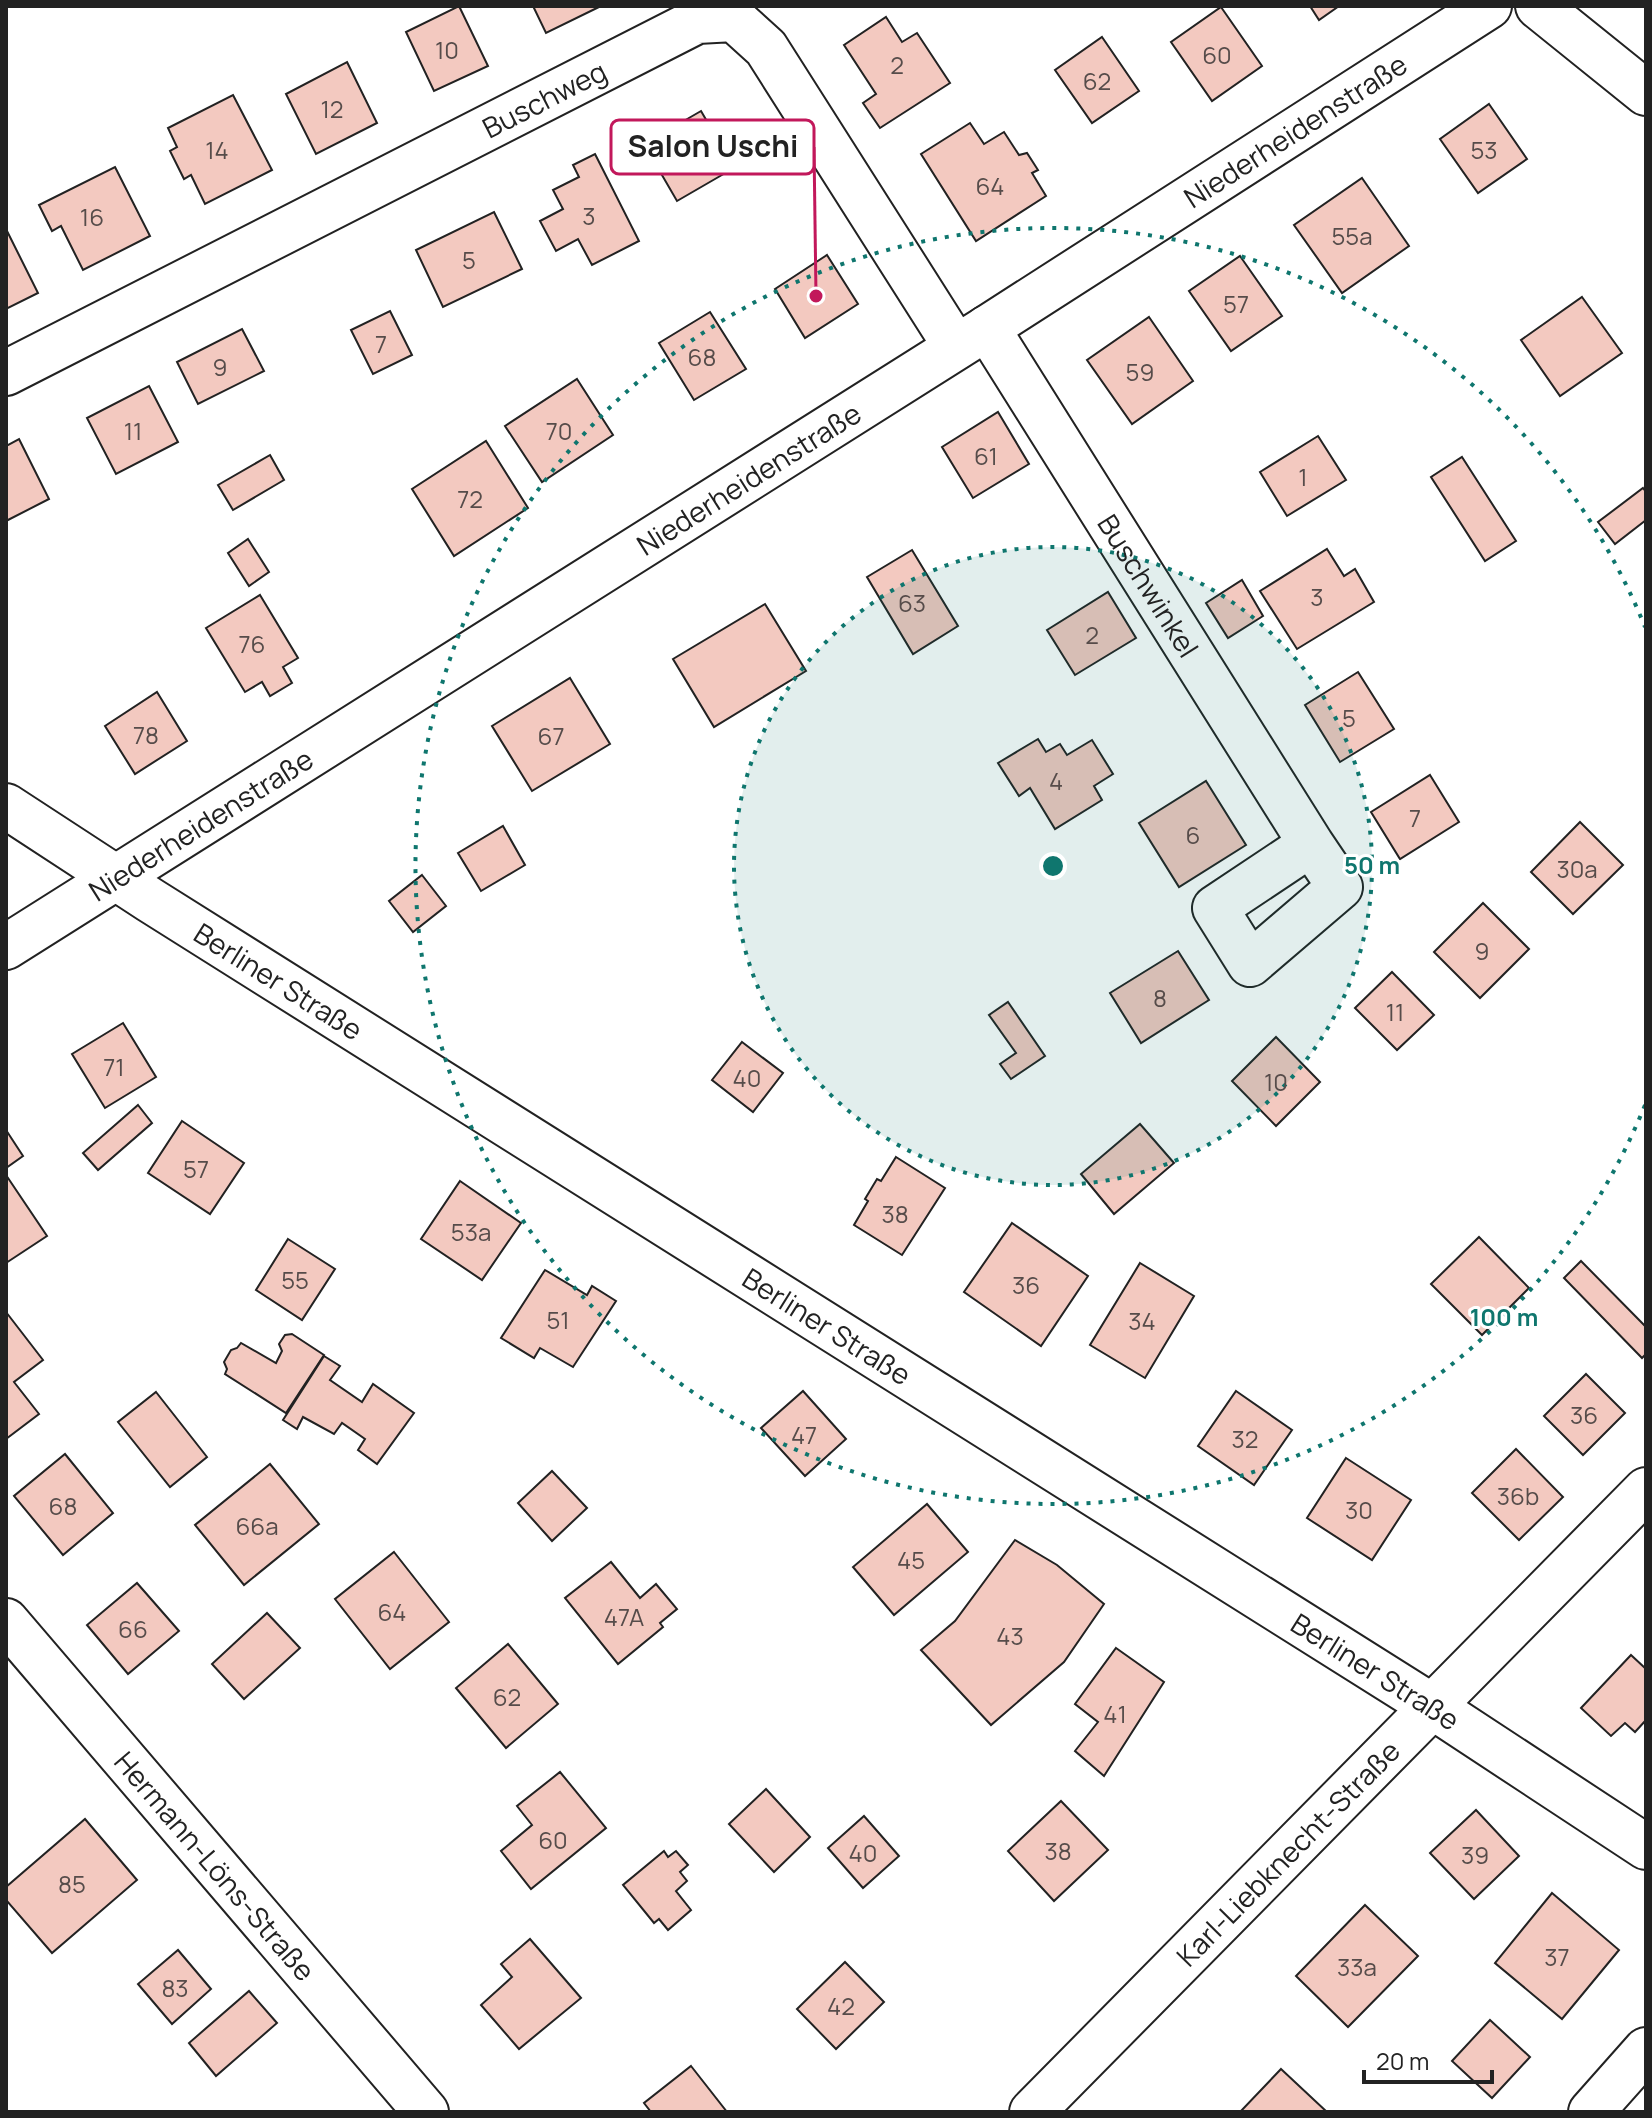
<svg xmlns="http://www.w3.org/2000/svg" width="1652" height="2118" font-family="Manrope,sans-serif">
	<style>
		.building { fill: #f3c9c0; stroke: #222; stroke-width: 2 }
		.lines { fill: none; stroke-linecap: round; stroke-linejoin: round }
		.minor-casing { stroke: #222; stroke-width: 48 }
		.minor { stroke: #fff; stroke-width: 44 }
		.ring { fill: none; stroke: #0f766e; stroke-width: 4; stroke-dasharray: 4 8 }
		.labels { text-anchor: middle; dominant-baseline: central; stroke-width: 6; stroke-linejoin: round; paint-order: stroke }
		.number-label { font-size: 24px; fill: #564c4a }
		.street-label { font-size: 28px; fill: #222; stroke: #fff }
		.centre { fill: #0f766e; stroke: #fff; stroke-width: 4 }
		.ring-label { font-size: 24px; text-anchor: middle; font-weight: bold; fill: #0f766e; stroke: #fff; stroke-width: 6; stroke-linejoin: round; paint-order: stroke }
		.leader { fill: none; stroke: #c2185b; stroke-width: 3 }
		.callout-dot { fill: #c2185b; stroke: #fff; stroke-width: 3 }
		.callout { fill: #fff; stroke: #c2185b; stroke-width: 3 }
		.callout-label { font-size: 30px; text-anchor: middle; font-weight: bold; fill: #222 }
	</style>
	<rect width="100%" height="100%" fill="#fff"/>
	<g class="building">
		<path d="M459 6 488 66 434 91 406 32Z"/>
		<path d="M533 6H601L546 33Z"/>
		<path d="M1310 6H1339L1319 20Z"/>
		<path d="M1221 7 1262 66 1212 101 1171 42Z"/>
		<path d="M886 17 902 42 917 33 950 83 880 128 863 103 876 94 844 45Z"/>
		<path d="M1102 37 1139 91 1092 123 1055 70Z"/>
		<path d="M347 62 377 123 316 154 286 94Z"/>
		<path d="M233 95 272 170 205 204 191 175 184 179 170 151 177 147 168 128Z"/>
		<path d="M1489 104 1527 159 1478 193 1440 139Z"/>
		<path d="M701 111 734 168 677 201 644 144Z"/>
		<path d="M970 123 984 144 1004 132 1019 155 1027 153 1038 170 1032 173 1046 196 976 241 921 154Z"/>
		<path d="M595 154 639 241 592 265 578 239 556 251 540 221 563 209 553 190 579 177 573 165Z"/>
		<path d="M115 167 150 236 83 270 61 226 52 231 39 205Z"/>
		<path d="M1362 178 1409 246 1342 293 1294 225Z"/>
		<path d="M494 212 522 269 443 307 416 250Z"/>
		<path d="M6 229 38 293 6 309Z"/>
		<path d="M827 255 858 304 805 338 775 289Z"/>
		<path d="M1240 256 1282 316 1231 351 1189 291Z"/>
		<path d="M1582 297 1622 353 1560 396 1521 340Z"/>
		<path d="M390 311 412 355 373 374 351 330Z"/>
		<path d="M710 312 746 369 694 400 659 343Z"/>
		<path d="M1149 317 1193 381 1132 424 1087 360Z"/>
		<path d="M242 329 264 371 198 404 177 362Z"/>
		<path d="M577 379 613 435 542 482 505 426Z"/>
		<path d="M149 386 178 442 116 474 87 418Z"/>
		<path d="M998 412 1029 464 973 498 942 447Z"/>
		<path d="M1318 436 1346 480 1287 516 1260 472Z"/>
		<path d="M19 439 49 499 6 521V446Z"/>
		<path d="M486 441 528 508 454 556 412 489Z"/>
		<path d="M270 455 284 480 233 510 218 485Z"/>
		<path d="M1462 457 1516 541 1485 561 1431 477Z"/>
		<path d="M1643 488 1646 492V520L1615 544 1598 522Z"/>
		<path d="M248 539 269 572 249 586 228 553Z"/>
		<path d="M1327 549 1344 576 1355 569 1374 602 1297 649 1260 591Z"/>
		<path d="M912 550 958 626 913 654 867 577Z"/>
		<path d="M1242 580 1263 616 1228 638 1206 603Z"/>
		<path d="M1108 592 1136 638 1075 675 1047 630Z"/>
		<path d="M260 595 298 658 283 667 292 683 270 696 262 682 245 692 206 628Z"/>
		<path d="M765 604 806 671 714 727 673 659Z"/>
		<path d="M1358 672 1394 729 1340 762 1305 705Z"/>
		<path d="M570 678 610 744 532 791 492 726Z"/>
		<path d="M157 692 187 741 135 774 105 726Z"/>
		<path d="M1038 739 1046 752 1060 744 1067 755 1092 740 1113 774 1094 786 1102 800 1055 829 1030 788 1019 796 998 763Z"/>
		<path d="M1430 775 1459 822 1400 859 1371 812Z"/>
		<path d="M1206 781 1246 845 1179 887 1139 823Z"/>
		<path d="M1580 822 1623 865 1573 914 1531 872Z"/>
		<path d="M503 826 525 865 481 891 458 853Z"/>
		<path d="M422 875 446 906 413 932 389 901Z"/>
		<path d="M1483 903 1529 949 1480 998 1434 952Z"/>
		<path d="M1178 951 1209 1000 1141 1043 1110 993Z"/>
		<path d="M1392 972 1434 1015 1397 1050 1355 1008Z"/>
		<path d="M1008 1002 1045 1056 1011 1079 1000 1064 1016 1053 989 1015Z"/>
		<path d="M123 1023 156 1077 105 1108 72 1054Z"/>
		<path d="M1276 1037 1320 1082 1276 1126 1232 1081Z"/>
		<path d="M742 1042 783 1073 753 1112 712 1080Z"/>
		<path d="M138 1105 152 1123 98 1170 83 1153Z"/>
		<path d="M182 1121 244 1163 210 1214 148 1173Z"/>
		<path d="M1140 1124 1174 1163 1114 1214 1081 1174Z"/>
		<path d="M6 1130 23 1156 6 1168Z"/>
		<path d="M896 1157 945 1188 902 1255 854 1225 868 1201 865 1199 877 1179 881 1181Z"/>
		<path d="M6 1175 47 1236 6 1263Z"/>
		<path d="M460 1181 521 1223 482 1280 421 1239Z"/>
		<path d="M1012 1223 1088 1276 1041 1346 964 1292Z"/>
		<path d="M1479 1237 1529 1288 1482 1335 1431 1284Z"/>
		<path d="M288 1239 335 1269 302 1320 256 1290Z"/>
		<path d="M1581 1261 1646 1327V1354L1642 1358 1564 1278Z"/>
		<path d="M1140 1263 1194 1296 1145 1378 1090 1345Z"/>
		<path d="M545 1270 587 1295 592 1286 616 1301 573 1367 540 1348 534 1358 501 1338Z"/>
		<path d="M6 1312 43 1360 14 1382 39 1414 6 1439Z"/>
		<path d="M292 1334 324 1355 286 1413 225 1374 227 1369 224 1362 231 1350 237 1348 241 1343 276 1363 282 1351 279 1344 285 1335Z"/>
		<path d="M324 1356 340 1366 330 1380 362 1402 373 1384 414 1413 377 1464 358 1450 365 1439 342 1423 334 1434 303 1417 297 1429 283 1420Z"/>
		<path d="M1586 1374 1625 1413 1583 1455 1544 1416Z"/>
		<path d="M803 1391 846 1439 805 1476 761 1428Z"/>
		<path d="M1236 1391 1292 1430 1254 1485 1198 1446Z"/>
		<path d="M156 1392 207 1457 170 1487 118 1422Z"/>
		<path d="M1516 1449 1563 1497 1519 1540 1472 1493Z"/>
		<path d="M65 1454 113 1513 63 1555 14 1496Z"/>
		<path d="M1346 1458 1411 1500 1372 1560 1307 1518Z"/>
		<path d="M270 1464 319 1524 244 1585 195 1525Z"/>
		<path d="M552 1471 587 1508 552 1541 518 1503Z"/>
		<path d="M927 1504 968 1552 894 1615 853 1567Z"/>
		<path d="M1015 1540 1057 1565 1104 1604 1064 1662 991 1725 921 1650 955 1621Z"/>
		<path d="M394 1552 449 1622 390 1669 335 1599Z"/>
		<path d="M611 1562 640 1598 656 1584 677 1609 660 1623 663 1627 618 1664 565 1598Z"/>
		<path d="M137 1583 179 1631 128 1674 87 1625Z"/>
		<path d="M267 1613 300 1648 244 1699 212 1664Z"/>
		<path d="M508 1644 558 1704 506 1748 456 1688Z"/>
		<path d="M1116 1648 1164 1682 1104 1776 1075 1751 1098 1722 1075 1704Z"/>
		<path d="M1631 1655 1646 1669V1720L1635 1732 1625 1723 1611 1736 1581 1708Z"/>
		<path d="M560 1772 606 1828 531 1889 501 1851 532 1825 517 1806Z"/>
		<path d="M766 1789 810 1837 774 1872 729 1824Z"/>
		<path d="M1061 1801 1108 1850 1054 1901 1008 1851Z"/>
		<path d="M1476 1810 1519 1856 1474 1899 1430 1853Z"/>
		<path d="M864 1816 899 1856 863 1888 828 1848Z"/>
		<path d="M85 1819 137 1880 52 1953 6 1900V1887Z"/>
		<path d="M664 1851 668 1857 676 1851 688 1865 680 1872 687 1881 676 1891 691 1910 668 1930 659 1919 654 1923 623 1885Z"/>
		<path d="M1552 1893 1619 1950 1562 2019 1495 1963Z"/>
		<path d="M1365 1905 1418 1956 1348 2027 1296 1976Z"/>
		<path d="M530 1939 581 1998 519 2049 481 2005 512 1977 501 1964Z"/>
		<path d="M178 1950 211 1989 172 2024 138 1984Z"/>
		<path d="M845 1962 884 2002 836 2049 797 2009Z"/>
		<path d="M249 1991 277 2023 216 2076 189 2043Z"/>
		<path d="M1490 2020 1530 2057 1492 2098 1452 2061Z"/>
		<path d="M691 2066 727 2112H651L644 2103Z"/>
		<path d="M1281 2069 1327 2112H1240Z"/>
	</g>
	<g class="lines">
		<g class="minor-casing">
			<g id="minor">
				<path d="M1538 6 1646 93"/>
				<path id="s1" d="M987 328 1311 844 1215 908 1250 964 1340 887 1311 844"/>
				<path id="s2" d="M6 373 697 21 734 19 766 48 956 347"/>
				<path id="s3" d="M6 806 150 900 1433 1707 1646 1847"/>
				<path id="s4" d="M6 947 987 328 1489 6"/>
				<path id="s5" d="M6 1621 426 2112"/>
				<path id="s6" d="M1032 2112 1646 1490"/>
				<path d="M1591 2112 1646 2050"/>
			</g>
		</g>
		<use href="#minor" class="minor"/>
	</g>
	<circle cx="1053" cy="866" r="319" fill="#0f766e" fill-opacity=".12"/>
	<g class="ring">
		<circle cx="1053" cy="866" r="319"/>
		<path d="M1645 1105A638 638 0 1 1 1645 627"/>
	</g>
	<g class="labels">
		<g class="number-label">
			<text x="447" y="49">10</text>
			<text x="1217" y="54">60</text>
			<text x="897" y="64">2</text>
			<text x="1097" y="80">62</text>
			<text x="332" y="108">12</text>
			<text x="217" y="149">14</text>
			<text x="1484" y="149">53</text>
			<text x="990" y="185">64</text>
			<text x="589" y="215">3</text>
			<text x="92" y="216">16</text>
			<text x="1352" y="235">55a</text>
			<text x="469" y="259">5</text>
			<text x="1236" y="303">57</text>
			<text x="381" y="343">7</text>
			<text x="702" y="356">68</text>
			<text x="220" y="366">9</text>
			<text x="1140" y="371">59</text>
			<text x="133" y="430">11</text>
			<text x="559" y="430">70</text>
			<text x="986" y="455">61</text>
			<text x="1303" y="476">1</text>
			<text x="470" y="498">72</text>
			<text x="1317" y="596">3</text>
			<text x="912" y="602">63</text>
			<text x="1092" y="634">2</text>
			<text x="252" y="643">76</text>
			<text x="1349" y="717">5</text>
			<text x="146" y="734">78</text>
			<text x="551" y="735">67</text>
			<text x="1056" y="780">4</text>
			<text x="1415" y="817">7</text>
			<text x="1193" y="834">6</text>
			<text x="1577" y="868">30a</text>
			<text x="1482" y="950">9</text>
			<text x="1160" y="997">8</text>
			<text x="1395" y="1011">11</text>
			<text x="114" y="1066">71</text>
			<text x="747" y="1077">40</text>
			<text x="1276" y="1081">10</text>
			<text x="196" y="1168">57</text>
			<text x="895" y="1213">38</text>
			<text x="471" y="1231">53a</text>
			<text x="295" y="1279">55</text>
			<text x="1026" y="1284">36</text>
			<text x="558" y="1319">51</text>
			<text x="1142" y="1320">34</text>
			<text x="1584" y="1414">36</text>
			<text x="804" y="1434">47</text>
			<text x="1245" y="1438">32</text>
			<text x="1518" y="1495">36b</text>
			<text x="63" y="1505">68</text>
			<text x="1359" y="1509">30</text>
			<text x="257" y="1525">66a</text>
			<text x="911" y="1559">45</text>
			<text x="392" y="1611">64</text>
			<text x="624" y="1616">47A</text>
			<text x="133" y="1628">66</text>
			<text x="1010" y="1635">43</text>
			<text x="507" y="1696">62</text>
			<text x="1115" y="1713">41</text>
			<text x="553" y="1839">60</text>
			<text x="1058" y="1850">38</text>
			<text x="863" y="1852">40</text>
			<text x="1475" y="1854">39</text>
			<text x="72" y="1883">85</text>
			<text x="1557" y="1956">37</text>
			<text x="1357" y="1966">33a</text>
			<text x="175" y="1987">83</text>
			<text x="841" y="2005">42</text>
		</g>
		<g class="street-label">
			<text stroke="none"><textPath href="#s2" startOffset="604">Buschweg</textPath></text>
			<text stroke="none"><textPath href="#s4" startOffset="1526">Niederheidenstraße</textPath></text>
			<text stroke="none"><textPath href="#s4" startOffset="878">Niederheidenstraße</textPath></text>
			<text stroke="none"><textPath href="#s1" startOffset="304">Buschwinkel</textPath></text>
			<text stroke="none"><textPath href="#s4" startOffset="230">Niederheidenstraße</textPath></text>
			<text stroke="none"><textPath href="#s3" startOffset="324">Berliner Straße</textPath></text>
			<text stroke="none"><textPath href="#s3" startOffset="972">Berliner Straße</textPath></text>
			<text stroke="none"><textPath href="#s3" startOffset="1620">Berliner Straße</textPath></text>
			<text stroke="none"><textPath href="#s6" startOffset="364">Karl-Liebknecht-Straße</textPath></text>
			<text stroke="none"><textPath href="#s5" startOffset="322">Hermann-Löns-Straße</textPath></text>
		</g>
	</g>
	<circle cx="1053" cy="866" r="12" class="centre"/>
	<g class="ring-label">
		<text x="1372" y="874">50 m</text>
		<text x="1504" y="1326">100 m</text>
	</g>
	<path class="leader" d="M816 296L814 147"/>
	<circle class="callout-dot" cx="816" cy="296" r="8"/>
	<rect class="callout" x="611" y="120" width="203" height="54" rx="8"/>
	<g class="callout-label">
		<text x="713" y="157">Salon Uschi</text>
	</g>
	<rect width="1652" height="2118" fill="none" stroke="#222222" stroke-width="16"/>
	<path d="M1364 2070v12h128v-12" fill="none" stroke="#222222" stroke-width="4"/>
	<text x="1376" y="2070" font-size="24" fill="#222222" stroke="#ffffff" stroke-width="6" paint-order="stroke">20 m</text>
</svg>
